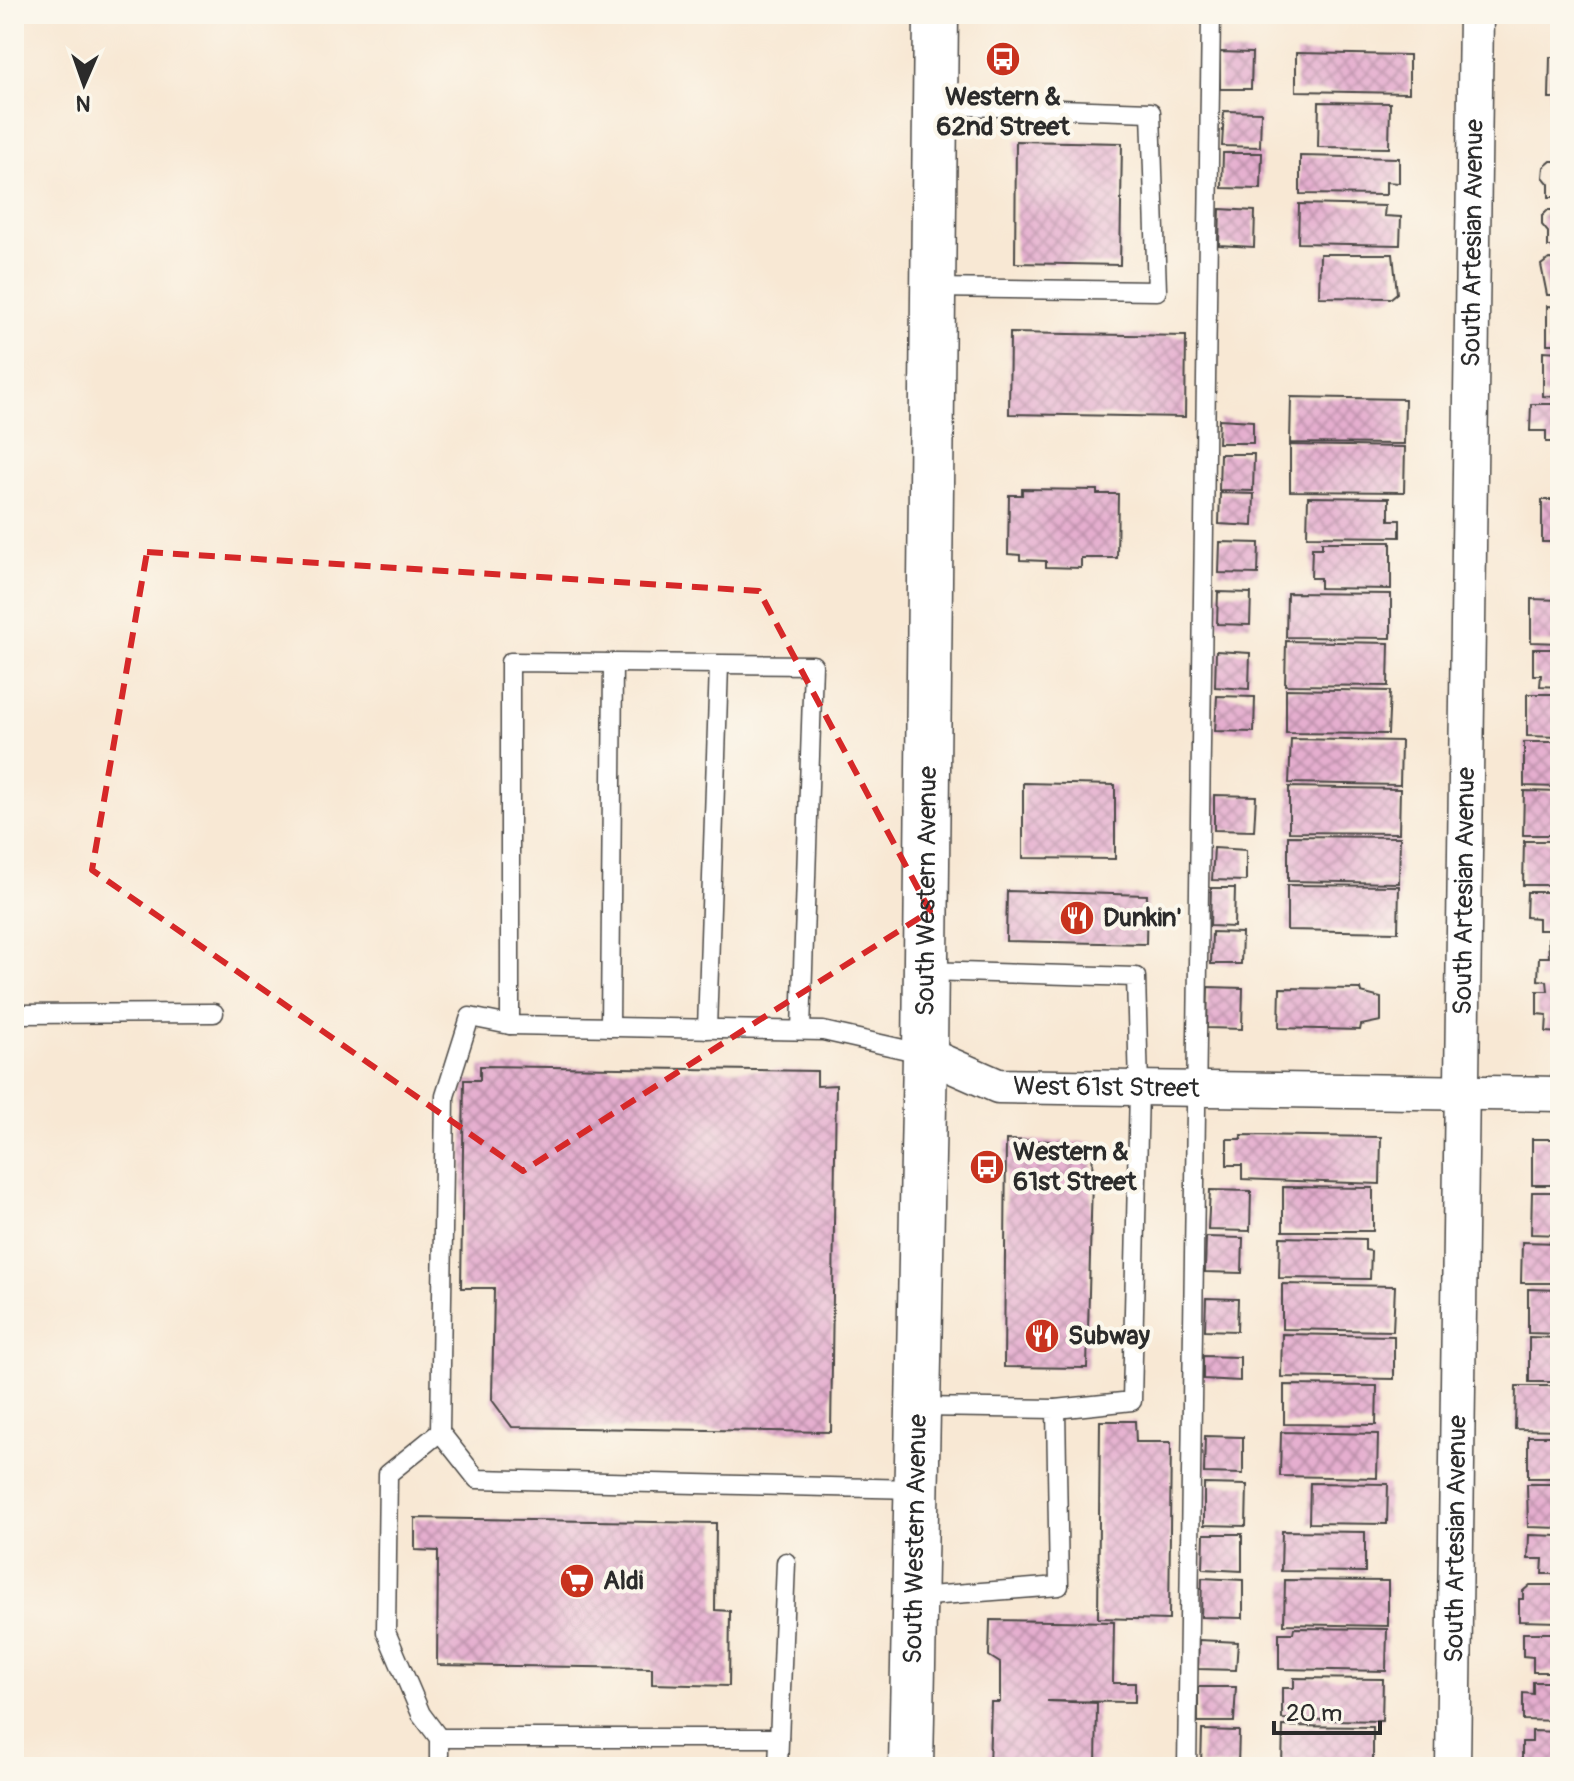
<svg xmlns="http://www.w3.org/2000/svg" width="1574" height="1781" font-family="Pangolin,sans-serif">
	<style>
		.building { fill: url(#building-cross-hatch) }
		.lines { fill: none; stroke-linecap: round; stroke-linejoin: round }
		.lane-casing { stroke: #4a4744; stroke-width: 21 }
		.street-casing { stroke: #4a4744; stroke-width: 37 }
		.secondary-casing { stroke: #4a4744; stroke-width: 47 }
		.lane { stroke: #fff; stroke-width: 18 }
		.street { stroke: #fff; stroke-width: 34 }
		.secondary { stroke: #fff; stroke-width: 44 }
		.marked { fill: none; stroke: #d62828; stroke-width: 6; stroke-dasharray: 16 10; stroke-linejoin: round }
		.labels { text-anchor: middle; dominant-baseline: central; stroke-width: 8; stroke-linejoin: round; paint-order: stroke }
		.poi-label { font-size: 26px; font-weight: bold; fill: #2b2b2b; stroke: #fbf7ec; text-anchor: start }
		.street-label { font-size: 26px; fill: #2b2b2b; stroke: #fbf7ec }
	</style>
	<defs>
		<pattern id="building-cross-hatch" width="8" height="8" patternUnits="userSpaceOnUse" patternTransform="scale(2)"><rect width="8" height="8" fill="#e5aecf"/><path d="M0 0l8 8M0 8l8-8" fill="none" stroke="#ba8ea8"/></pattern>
	</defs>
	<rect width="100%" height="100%" fill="#fbf7ec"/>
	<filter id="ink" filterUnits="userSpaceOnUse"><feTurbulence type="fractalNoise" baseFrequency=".0125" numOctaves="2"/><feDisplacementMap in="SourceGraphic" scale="16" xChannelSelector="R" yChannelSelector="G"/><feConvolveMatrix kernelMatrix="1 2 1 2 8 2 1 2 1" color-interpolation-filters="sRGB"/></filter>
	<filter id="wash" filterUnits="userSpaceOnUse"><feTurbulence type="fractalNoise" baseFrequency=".006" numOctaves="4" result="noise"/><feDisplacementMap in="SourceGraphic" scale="32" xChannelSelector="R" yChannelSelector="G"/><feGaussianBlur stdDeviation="1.8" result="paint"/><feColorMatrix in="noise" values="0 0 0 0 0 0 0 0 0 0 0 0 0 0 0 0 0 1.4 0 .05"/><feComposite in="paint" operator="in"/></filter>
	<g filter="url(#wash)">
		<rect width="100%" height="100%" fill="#f8e8d4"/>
		<g id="blocks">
			<g class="building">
				<path d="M1220 52 1252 53 1251 89H1220Z"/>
				<path d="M1296 53 1409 55V93L1296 91Z"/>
				<path d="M1550 57H1560V98H1549Z"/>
				<path d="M1319 102 1390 103 1389 148 1318 147Z"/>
				<path d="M1224 111 1261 112 1260 147 1222 146Z"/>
				<path d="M1016 141 1122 143 1120 265 1015 263Z"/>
				<path d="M1223 153H1262L1261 189 1222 188Z"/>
				<path d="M1300 156 1399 158V183L1386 182V195L1300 194Z"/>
				<path d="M1551 161H1560V197H1549V184L1543 177 1544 167Z"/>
				<path d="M1299 204 1385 206 1384 216 1401 217 1400 245 1298 243Z"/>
				<path d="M1220 209 1255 211 1254 247 1219 245Z"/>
				<path d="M1548 210H1560V247H1548V232L1542 225V216Z"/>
				<path d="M1320 254H1393L1397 293 1391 298 1319 297Z"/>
				<path d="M1549 259 1560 260V295H1547L1541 265Z"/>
				<path d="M1547 306 1560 307V344H1547Z"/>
				<path d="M1010 333 1186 336 1185 417 1009 414Z"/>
				<path d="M1543 351 1560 352V397L1543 396Z"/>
				<path d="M1291 397 1405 399 1404 444 1290 443Z"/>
				<path d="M1531 404H1560V442H1546V431H1530Z"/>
				<path d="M1219 419 1253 421V443H1218Z"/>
				<path d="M1290 445 1405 447 1404 492 1290 491Z"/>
				<path d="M1220 454H1254L1253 491 1219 490Z"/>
				<path d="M1022 489 1097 490V494H1118L1117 558H1081V568L1046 567V561L1020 560V555L1008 554 1009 495H1022Z"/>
				<path d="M1220 493 1254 494 1253 526 1219 524Z"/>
				<path d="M1308 497 1389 498V520H1400V537L1307 536Z"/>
				<rect x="1542" y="500" width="18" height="42"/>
				<path d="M1220 542 1259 543 1258 574 1219 573Z"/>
				<path d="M1322 542H1391V589L1320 588V578H1311L1312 548H1322Z"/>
				<path d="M1218 592 1251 593 1250 625 1217 624Z"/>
				<path d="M1287 593 1391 594V638L1286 637Z"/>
				<path d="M1531 599 1560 600V643L1531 642Z"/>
				<path d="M1286 641 1389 643 1388 686 1285 685Z"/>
				<path d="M1533 649H1560V687L1540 686 1541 675H1533Z"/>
				<path d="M1216 651 1250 653 1249 689 1215 687Z"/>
				<path d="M1286 689 1390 691 1388 734 1286 733Z"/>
				<path d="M1527 694H1560V737L1527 736Z"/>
				<path d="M1217 696 1255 697 1254 732 1215 731Z"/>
				<path d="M1291 739 1401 741 1400 785 1289 783Z"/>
				<path d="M1524 742H1560V787L1524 786Z"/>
				<path d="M1023 783 1115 785V859L1023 858Z"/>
				<path d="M1289 787 1400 789 1399 833 1289 832Z"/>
				<path d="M1524 791 1560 792V835H1523Z"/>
				<path d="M1214 795 1256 796 1254 831 1214 830Z"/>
				<path d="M1288 836 1400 837 1399 883 1288 881Z"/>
				<path d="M1524 841H1560V885H1523Z"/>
				<path d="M1214 848 1246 850V881L1212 880Z"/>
				<path d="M1287 885 1399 886 1398 932 1287 930Z"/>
				<path d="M1211 888H1235L1234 927 1210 926Z"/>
				<path d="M1007 891 1147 895 1146 944 1006 941Z"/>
				<path d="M1527 892H1560V930H1538V918L1526 917Z"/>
				<path d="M1212 932 1242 933 1241 964H1211Z"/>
				<path d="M1548 938H1560V1033L1546 1032 1547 1015 1537 1014V991H1548L1547 981 1538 980 1539 957H1549Z"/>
				<path d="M1208 987 1243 988 1242 1029 1207 1028Z"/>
				<path d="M1280 988 1360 989 1361 993 1381 998V1021L1361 1025 1360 1030 1279 1028Z"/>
				<path d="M480 1066 817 1071V1086L836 1085 831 1432 512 1427 492 1400 494 1288H461L464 1080H480Z"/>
				<path d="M1241 1135 1381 1137 1380 1184 1242 1179V1165H1227V1139H1242Z"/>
				<rect x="1532" y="1139" width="28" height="46"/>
				<path d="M1006 1140 1093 1142 1087 1368 1004 1367Z"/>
				<path d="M1283 1187 1373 1188V1231H1283Z"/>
				<path d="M1210 1190 1251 1191 1250 1231 1208 1230Z"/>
				<path d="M1532 1192H1560V1235L1531 1234Z"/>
				<path d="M1206 1237 1243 1238 1242 1273 1205 1272Z"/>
				<path d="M1280 1237 1365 1239V1250L1371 1251 1370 1279 1279 1278Z"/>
				<path d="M1522 1242 1560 1243V1283H1521Z"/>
				<path d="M1282 1284 1395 1286 1393 1331 1282 1329Z"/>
				<path d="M1528 1289 1560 1290V1334L1528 1333Z"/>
				<path d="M1206 1298 1238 1299 1237 1331 1205 1330Z"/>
				<path d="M1282 1334 1394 1336V1379L1281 1377Z"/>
				<path d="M1529 1337 1560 1338V1382H1529Z"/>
				<path d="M1203 1356 1240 1357V1381L1203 1379Z"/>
				<path d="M1284 1385 1377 1386 1376 1425 1284 1424Z"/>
				<path d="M1516 1386H1560V1430L1515 1429Z"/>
				<path d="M1100 1421H1135L1136 1442H1171L1169 1620 1098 1618Z"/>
				<path d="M1281 1432 1378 1434 1377 1478 1280 1476Z"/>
				<path d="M1205 1436 1243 1437V1474L1204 1473Z"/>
				<rect x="1528" y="1436" width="32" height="42"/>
				<path d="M1310 1483 1388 1484 1387 1524 1309 1523Z"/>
				<path d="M1204 1484 1247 1485 1246 1526 1204 1525Z"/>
				<path d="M1527 1484H1560V1528L1528 1527Z"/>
				<path d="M415 1518 716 1523 715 1610 730 1611 729 1686 652 1684V1668L437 1665 438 1551 415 1550Z"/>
				<path d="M1282 1531 1365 1532V1572L1281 1571Z"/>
				<path d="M1204 1534H1242V1571L1203 1569Z"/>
				<path d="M1529 1535 1560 1536V1574H1542L1543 1559H1528Z"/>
				<path d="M1202 1578 1243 1580V1618L1201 1617Z"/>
				<path d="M1285 1580 1388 1581V1626L1284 1624Z"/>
				<path d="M1530 1585H1560V1622L1519 1621V1599H1523V1591Z"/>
				<path d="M990 1620 1114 1622 1113 1683H1135V1702L1047 1701 1097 1703 1096 1767H989L991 1702H1000V1663L989 1656Z"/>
				<path d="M1294 1628 1387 1629 1386 1671 1279 1669V1633H1293Z"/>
				<path d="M1523 1633H1560V1672H1533V1657L1523 1656Z"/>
				<path d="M1199 1640 1238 1642 1236 1670 1198 1669Z"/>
				<path d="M1294 1678 1383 1679 1382 1721 1282 1719V1688H1294Z"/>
				<path d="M1533 1682H1560V1721L1523 1720V1693L1533 1694Z"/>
				<path d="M1198 1687H1236L1234 1722H1198Z"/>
				<path d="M1283 1726 1373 1727V1767H1282Z"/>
				<path d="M1202 1730 1239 1731 1238 1766 1201 1765Z"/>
				<path d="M1532 1731 1560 1732V1767H1522V1742H1532Z"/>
			</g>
		</g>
	</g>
	<g filter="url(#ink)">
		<use href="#blocks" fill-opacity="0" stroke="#4a4744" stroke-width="2"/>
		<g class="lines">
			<g class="lane-casing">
				<g id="lane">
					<path d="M933 288 1157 291 1151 112 935 105"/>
					<path d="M926 971 1136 977 1139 1088 1132 1401 1056 1409"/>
					<path d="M14 1014 214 1013"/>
					<path d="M510 1025V662L813 665 801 1030"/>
					<path d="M610 1027 613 663"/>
					<path d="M707 1029 719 665"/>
					<path d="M916 1489 477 1479 440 1432 445 1096 470 1017 510 1025 823 1031 925 1054"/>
					<path d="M915 1597 1059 1586 1056 1409 918 1407"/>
					<path d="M439 1738H779"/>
					<path d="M439 1767V1738L421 1714 386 1632 388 1474 440 1432"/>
					<path d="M778 1767 786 1562"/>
					<path d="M1187 1767 1211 14"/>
				</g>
			</g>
			<g class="street-casing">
				<g id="street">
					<path id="s1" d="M925 1054 998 1086 1560 1094"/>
					<path id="s2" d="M1453 1767 1476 14"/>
				</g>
			</g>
			<g class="secondary-casing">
				<g id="secondary">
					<path id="s3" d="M911 1767 925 1054 936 14"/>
				</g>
			</g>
			<use href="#lane" class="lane"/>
			<use href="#street" class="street"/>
			<use href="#secondary" class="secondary"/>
		</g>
	</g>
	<path class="marked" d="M147 552 759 591 930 911 523 1171 92 870Z"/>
	<defs>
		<g id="bus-disc" transform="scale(1.8)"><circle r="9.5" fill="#c8321e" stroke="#fbf7ec"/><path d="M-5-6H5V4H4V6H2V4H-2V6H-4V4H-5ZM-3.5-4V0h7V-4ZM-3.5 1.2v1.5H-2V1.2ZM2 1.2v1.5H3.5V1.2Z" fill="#fff"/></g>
		<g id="restaurant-disc" transform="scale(1.8)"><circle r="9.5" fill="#c8321e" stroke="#fbf7ec"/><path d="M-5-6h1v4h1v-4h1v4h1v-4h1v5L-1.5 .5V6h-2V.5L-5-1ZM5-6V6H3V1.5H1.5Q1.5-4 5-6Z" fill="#fff"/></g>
		<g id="supermarket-disc" transform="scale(1.8)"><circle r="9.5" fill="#c8321e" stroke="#fbf7ec"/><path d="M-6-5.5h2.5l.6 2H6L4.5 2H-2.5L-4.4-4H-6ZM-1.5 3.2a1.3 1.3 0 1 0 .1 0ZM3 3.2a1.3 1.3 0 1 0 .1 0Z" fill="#fff"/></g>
	</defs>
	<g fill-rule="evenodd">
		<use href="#bus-disc" x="1003" y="59"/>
		<use href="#restaurant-disc" x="1077" y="918"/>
		<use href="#bus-disc" x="987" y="1167"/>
		<use href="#restaurant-disc" x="1042" y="1336"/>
		<use href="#supermarket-disc" x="577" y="1581"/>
	</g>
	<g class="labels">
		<g class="poi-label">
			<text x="1003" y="97" text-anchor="middle">Western &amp;<tspan x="1003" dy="30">62nd Street</tspan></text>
			<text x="1103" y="918">Dunkin'</text>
			<text x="1013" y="1152">Western &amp;<tspan x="1013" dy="30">61st Street</tspan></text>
			<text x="1068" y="1336">Subway</text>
			<text x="603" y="1581">Aldi</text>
		</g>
		<g class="street-label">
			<text stroke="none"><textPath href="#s2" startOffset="1524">South Artesian Avenue</textPath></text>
			<text stroke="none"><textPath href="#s2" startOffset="876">South Artesian Avenue</textPath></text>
			<text stroke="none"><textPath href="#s3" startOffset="876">South Western Avenue</textPath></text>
			<text stroke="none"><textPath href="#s1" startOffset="188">West 61st Street</textPath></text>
			<text stroke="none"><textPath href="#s3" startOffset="228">South Western Avenue</textPath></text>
			<text stroke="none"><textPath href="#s2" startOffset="228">South Artesian Avenue</textPath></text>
		</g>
	</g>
	<rect width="1574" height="1781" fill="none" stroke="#fbf7ec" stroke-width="48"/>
	<g transform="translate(84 84) rotate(182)" stroke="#fbf7ec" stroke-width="6" paint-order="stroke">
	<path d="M0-6L14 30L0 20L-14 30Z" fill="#2b2b2b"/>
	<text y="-12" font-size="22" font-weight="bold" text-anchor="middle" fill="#2b2b2b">N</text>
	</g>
	<path d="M1274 1721v12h106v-12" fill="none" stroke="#2b2b2b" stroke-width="4"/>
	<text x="1286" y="1721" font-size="24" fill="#2b2b2b" stroke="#fbf7ec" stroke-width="6" paint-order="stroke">20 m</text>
</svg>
